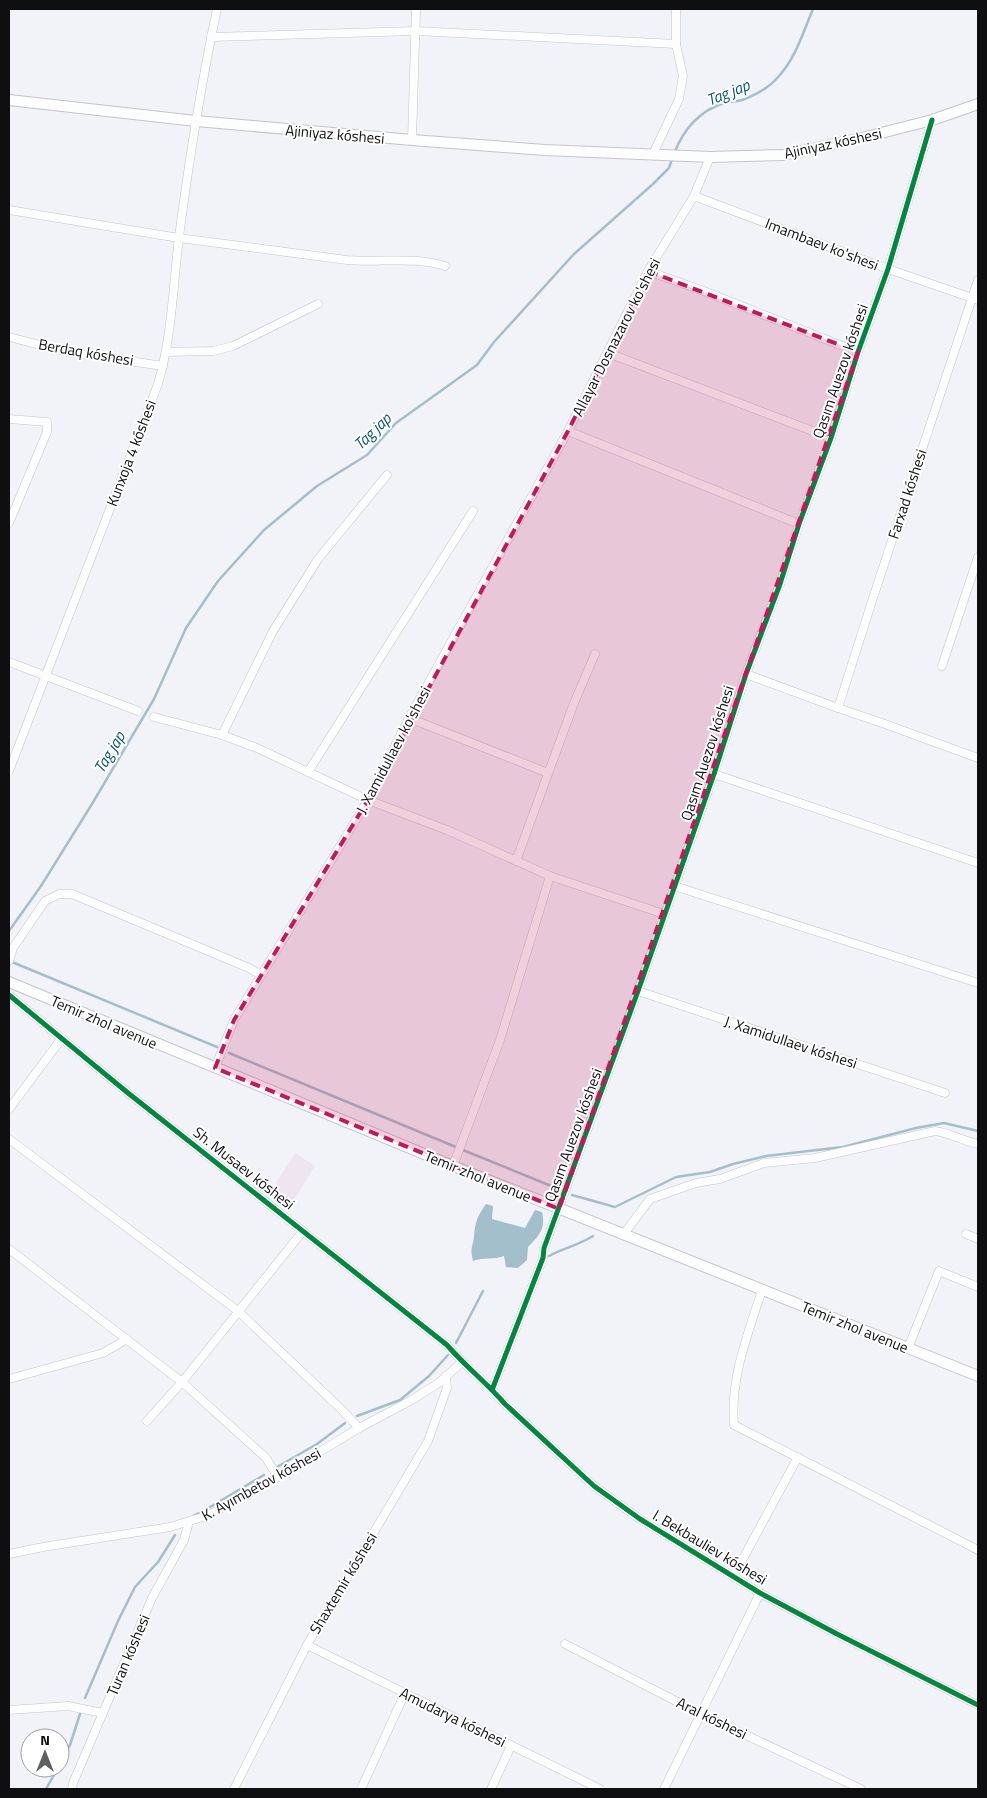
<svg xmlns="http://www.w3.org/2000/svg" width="987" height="1798" font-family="'Titillium Web',sans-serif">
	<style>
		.green { fill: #efe5f0 }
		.water { fill: #a4bfcc }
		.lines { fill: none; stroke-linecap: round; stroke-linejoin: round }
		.stream { stroke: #a4bfcc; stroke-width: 2.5 }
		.street-casing { stroke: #c4c5c9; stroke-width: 9 }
		.secondary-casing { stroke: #c4c5c9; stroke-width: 12 }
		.street { stroke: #fdfdfe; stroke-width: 8 }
		.secondary { stroke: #fdfdfe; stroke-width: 10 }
		.cycleway-casing { stroke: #fff; stroke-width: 8 }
		.cycleway { stroke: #00873e; stroke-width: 5 }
		.marked { fill: #c2185b; fill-opacity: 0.2; stroke: #c2185b; stroke-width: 4; stroke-dasharray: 10 6; stroke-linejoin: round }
		.labels { text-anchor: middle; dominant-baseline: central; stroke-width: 4; stroke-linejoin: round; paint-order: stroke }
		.street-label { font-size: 15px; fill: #0f0f12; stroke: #fff }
		.water-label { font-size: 16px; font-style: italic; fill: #05566d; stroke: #fff }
	</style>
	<rect width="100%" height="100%" fill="#f2f3f8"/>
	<path class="green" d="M 295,1153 L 315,1166 L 291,1204 L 271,1191 Z"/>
	<path class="water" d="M 486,1204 L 493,1206 L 492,1219 L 525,1228 L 535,1210 L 542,1212 C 546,1229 539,1236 528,1247 L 527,1260 L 518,1268 L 506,1267 L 504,1256 C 494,1260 484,1257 473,1261 C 470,1249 472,1249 474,1237 C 475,1222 477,1217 486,1204 Z"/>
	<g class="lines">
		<g class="stream">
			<path d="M 674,154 C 683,130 699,111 724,103 C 730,101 736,102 742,100 C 755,95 770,87 778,77 C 796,58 803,32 813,9"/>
			<path d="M 9,931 L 41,886 L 92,804 L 154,699 L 186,628 L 218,581 L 264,530 L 317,486 L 367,455 L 396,423 L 477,365 L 494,342 L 574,254 L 653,184 L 669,168 L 672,159"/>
			<path d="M 12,962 L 217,1047"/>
			<path d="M 229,1053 L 456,1147"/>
			<path d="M 463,1150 L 561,1190"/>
			<path d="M 572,1195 L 615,1207 L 676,1177 L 710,1172 L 733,1164 L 766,1156 L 843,1147 L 916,1128 L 944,1123 L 978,1131"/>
			<path d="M 549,1256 C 564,1248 579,1245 593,1236"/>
			<path d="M 456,1343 L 483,1291"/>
			<path d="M 357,1416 L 400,1400 L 429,1376 L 448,1355"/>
			<path d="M 277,1467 L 317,1444 L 345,1423"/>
			<path d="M 193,1516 L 205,1510 L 264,1475"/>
			<path d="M 85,1698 L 118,1621 L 135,1587 L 158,1562 L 175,1535"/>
			<path d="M 60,1765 L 70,1745 L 80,1714"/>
			<path d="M 46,1789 L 58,1768"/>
		</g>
		<defs>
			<g id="street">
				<path d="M 211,37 L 416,31 L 676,44"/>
				<path d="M 412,140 L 416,9"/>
				<path d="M 653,154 L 679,99 L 683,76 L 676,44 L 676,9"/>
				<path d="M 694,196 L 888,269 L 978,300"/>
				<path d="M 9,210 L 179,238 L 347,260 C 379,263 414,256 445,266"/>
				<path d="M 648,271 L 701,290 L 858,352"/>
				<path d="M 9,337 L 67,352 L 163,366"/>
				<path d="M 166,352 L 213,351 L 233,346 L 318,304"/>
				<path d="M 608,353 L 831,438"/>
				<path d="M 9,419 L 47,422 L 47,432 L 9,523"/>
				<path d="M 568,431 L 799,524"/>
				<path d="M 9,662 L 138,711"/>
				<path d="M 942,666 L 978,557"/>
				<path d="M 746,674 L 838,708 L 882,723 L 978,758"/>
				<path d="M 838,708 L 873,598 L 978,280"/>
				<path d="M 154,717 L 222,735 L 257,748 L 368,800 L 447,830 L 550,876 L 664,914"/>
				<path d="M 409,718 L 548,773"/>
				<path d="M 222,735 L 273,631 L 318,559 L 387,475"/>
				<path d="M 9,771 L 158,384 C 172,336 173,287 179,237 C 189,161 201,84 217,9"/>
				<path d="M 308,772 L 473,511"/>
				<path d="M 714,774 L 978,863"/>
				<path d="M 516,861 L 574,703 L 595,654"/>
				<path d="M 674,886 L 978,983"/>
				<path d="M 9,961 L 13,948 L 45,901 L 59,894 L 72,894 L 249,968 L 261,975"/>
				<path d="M 638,991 L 945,1093"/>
				<path d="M 9,995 L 128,1093 L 447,1345 C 465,1366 487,1383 505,1404 L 594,1486 L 640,1519 L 760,1593 L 837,1634 L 978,1705"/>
				<path d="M 215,1068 L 234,1020 L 368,800 L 409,718 L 568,431 L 648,271 L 694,196 L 710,157"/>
				<path d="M 9,1109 L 62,1038"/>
				<path d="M 9,1139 L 238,1311 L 340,1408 L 359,1428"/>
				<path d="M 453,1166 L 500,1040 L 550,876"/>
				<path d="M 966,1234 L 978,1239"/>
				<path d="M 623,1235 L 650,1199 L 696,1183 L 720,1179 L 764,1163 L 815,1158 L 935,1131 C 951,1133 963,1141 978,1144"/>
				<path d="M 9,1249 L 182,1382 L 266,1458 L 278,1477"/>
				<path d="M 762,1290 C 748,1334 730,1378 734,1425 L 978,1550"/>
				<path d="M 908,1348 L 939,1271 L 978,1287"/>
				<path d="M 9,1379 L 103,1353 L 127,1339"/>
				<path d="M 492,1390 L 543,1258 L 544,1248 L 638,991 L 714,774 L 746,674 L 780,584 L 799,524 L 831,438 L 858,352 L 888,269 L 932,120"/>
				<path d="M 147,1421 L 182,1382 L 303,1231"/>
				<path d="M 9,1554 L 43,1547 L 170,1527 L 209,1515 L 278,1477 L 359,1428 L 410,1401 L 440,1382 L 462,1362"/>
				<path d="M 733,1577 L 798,1457"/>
				<path d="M 565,1644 L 701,1714 L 861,1789"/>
				<path d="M 307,1645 L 600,1789"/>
				<path d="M 9,1710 L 68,1706 L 103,1713"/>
				<path d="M 72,1789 L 73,1783 L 152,1598 L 184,1540 L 189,1522"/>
				<path d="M 234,1789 L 307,1645 L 428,1441 L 447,1388 L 446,1376"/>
				<path d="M 361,1789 L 405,1693"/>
				<path d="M 491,1789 L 511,1746"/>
				<path d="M 664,1789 L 760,1593"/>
			</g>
			<g id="secondary">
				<path d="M 9,100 L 196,121 L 412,140 L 545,150 L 710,157 L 784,155 L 862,138 L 932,120 L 978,104"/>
				<path d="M 9,982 L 453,1166 L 978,1376"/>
			</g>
		</defs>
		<use href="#street" class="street-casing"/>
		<use href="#secondary" class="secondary-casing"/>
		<use href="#street" class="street"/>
		<use href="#secondary" class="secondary"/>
		<defs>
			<g id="cycleway">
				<path d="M 9,995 L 128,1093 L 447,1345 C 465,1366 487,1383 505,1404 L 594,1486 L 640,1519 L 760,1593 L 837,1634 L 978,1705"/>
				<path d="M 492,1390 L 543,1258 L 544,1248 L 638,991 L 714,774 L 746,674 L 780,584 L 799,524 L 831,438 L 858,352 L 888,269 L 932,120"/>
			</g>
		</defs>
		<use href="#cycleway" class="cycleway-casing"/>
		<use href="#cycleway" class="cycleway"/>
	</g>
	<path class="marked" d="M 648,271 L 858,352 L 559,1209 L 215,1068 L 234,1020 L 368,800 L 568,431 Z"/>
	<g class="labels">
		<g class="street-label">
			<text transform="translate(335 134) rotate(5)">Ajiniyaz kóshesi</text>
			<text transform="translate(833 143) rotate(-12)">Ajiniyaz kóshesi</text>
			<text transform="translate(822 244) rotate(21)">Imambaev ko'shesi</text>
			<text transform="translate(616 337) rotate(-63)">Allayar Dosnazarov ko'shesi</text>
			<text transform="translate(86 352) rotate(10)">Berdaq kóshesi</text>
			<text transform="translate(840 371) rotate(-71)">Qasım Auezov kóshesi</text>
			<text transform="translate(131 453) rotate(-69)">Kunxoja 4 kóshesi</text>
			<text transform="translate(907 494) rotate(-72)">Farxad kóshesi</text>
			<text transform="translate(393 750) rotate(-62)">J. Xamidullaev ko'shesi</text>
			<text transform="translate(707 753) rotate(-72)">Qasım Auezov kóshesi</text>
			<text transform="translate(104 1022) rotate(23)">Temir zhol avenue</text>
			<text transform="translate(791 1042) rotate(18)">J. Xamidullaev kóshesi</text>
			<text transform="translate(573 1135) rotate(-70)">Qasım Auezov kóshesi</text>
			<text transform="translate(244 1168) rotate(38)">Sh. Musaev kóshesi</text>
			<text transform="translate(478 1176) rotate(22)">Temir zhol avenue</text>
			<text transform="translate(855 1327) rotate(22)">Temir zhol avenue</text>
			<text transform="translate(261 1484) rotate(-29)">K. Ayımbetov kóshesi</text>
			<text transform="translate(710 1547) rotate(31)">I. Bekbauliev kóshesi</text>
			<text transform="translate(343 1583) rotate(-59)">Shaxtemir kóshesi</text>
			<text transform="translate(128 1655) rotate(-67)">Turan kóshesi</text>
			<text transform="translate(453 1717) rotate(26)">Amudarya kóshesi</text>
			<text transform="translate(712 1718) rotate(26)">Aral kóshesi</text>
		</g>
		<g class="water-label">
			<text transform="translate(728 92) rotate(-22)">Tag jap</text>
			<text transform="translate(372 431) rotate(-44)">Tag jap</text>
			<text transform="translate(109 752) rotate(-59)">Tag jap</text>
		</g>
	</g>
	<rect width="987" height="1798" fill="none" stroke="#0f0f12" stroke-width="20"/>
	<g transform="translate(45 1753)"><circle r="24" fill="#ffffff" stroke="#9f9fa0"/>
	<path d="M0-4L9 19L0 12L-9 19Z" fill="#5e5f62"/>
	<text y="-8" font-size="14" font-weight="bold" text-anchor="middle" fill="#0f0f12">N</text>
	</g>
</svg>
